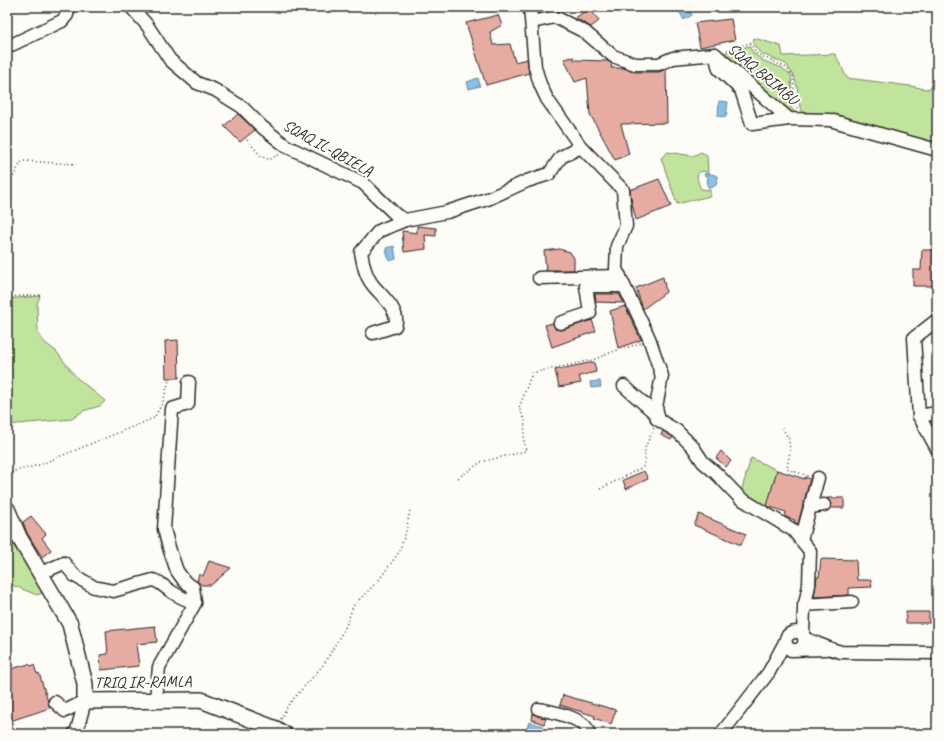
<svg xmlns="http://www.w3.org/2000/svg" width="944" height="741" font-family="Caveat,sans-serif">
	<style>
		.built { fill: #f6e4de }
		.green { fill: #c1e49d; stroke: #768864 }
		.water { fill: #8ac0e8; stroke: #64849c }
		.building { fill: #e6aca2; stroke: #2b2b2b }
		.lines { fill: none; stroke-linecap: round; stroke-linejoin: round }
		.minor-casing { stroke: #2b2b2b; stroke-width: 15 }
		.major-casing { stroke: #2b2b2b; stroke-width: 18 }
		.path { stroke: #2b2b2b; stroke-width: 1.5; stroke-dasharray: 1 3; stroke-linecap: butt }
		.minor { stroke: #fdfcf7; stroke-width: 12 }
		.major { stroke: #fdfcf7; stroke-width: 15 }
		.labels { text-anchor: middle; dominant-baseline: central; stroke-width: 4; stroke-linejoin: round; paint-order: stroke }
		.street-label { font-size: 16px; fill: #2b2b2b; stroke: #fdfcf7 }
	</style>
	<rect width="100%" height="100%" fill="#fdfcf7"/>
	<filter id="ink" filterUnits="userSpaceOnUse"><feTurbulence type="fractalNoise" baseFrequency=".025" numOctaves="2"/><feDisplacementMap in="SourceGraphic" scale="8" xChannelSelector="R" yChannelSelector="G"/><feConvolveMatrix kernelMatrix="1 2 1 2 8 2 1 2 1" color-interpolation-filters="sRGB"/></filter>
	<g filter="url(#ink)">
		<path class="built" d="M 937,408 L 937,437 L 929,420 Z"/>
		<g class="green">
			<path d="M 754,38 L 781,46 L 783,56 L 835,54 L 847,78 L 910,86 L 926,89 L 937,86 L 937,147 L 804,115 L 796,97 L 798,90 L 794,76 L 786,64 L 760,53 L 753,44 Z"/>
			<path d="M 749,46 L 754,54 L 764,61 L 782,68 L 791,75 L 792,92 L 782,96 L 797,115 L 795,116 L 720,54 Z"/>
			<path d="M 668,152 L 693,156 L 701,152 L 707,155 L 708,172 C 693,168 697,181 701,189 L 710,190 L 710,196 L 677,204 L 661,158 Z"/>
			<path d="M 40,296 L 37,304 L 38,333 L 45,343 L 56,351 L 76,377 L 105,401 L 100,406 L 83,411 L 72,419 L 7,425 L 7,299 Z"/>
			<path d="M 751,458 L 777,470 L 767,507 L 765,511 L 753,502 L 753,498 L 747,497 L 741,492 Z"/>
			<path d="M 7,536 L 45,592 L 37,595 L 7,583 Z"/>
		</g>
		<g class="water">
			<path d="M 688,7 L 692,15 L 684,20 L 679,11 Z"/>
			<path d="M 478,78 L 480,86 L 469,89 L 467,82 Z"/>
			<path d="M 719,101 L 728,102 L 726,117 L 718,116 Z"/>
			<path d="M 705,173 L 715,175 L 718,177 L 716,185 L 713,187 L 709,188 L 707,185 L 708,177 L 704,175 Z"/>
			<path d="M 394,246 L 396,259 L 389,261 L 386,248 Z"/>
			<path d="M 600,381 L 601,387 L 591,388 L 590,382 Z"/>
			<path d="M 529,722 L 543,726 L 541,734 L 525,734 Z"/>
		</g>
		<g class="building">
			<path d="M 538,7 L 557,7 L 557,10 L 538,13 Z"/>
			<path d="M 590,8 L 599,21 L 591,27 L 575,18 Z"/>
			<path d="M 498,15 L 502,25 L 490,32 L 493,45 L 510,44 L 515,62 L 527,59 L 529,73 L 486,85 L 466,23 Z"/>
			<path d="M 731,19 L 735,40 L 700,47 L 695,23 Z"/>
			<path d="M 574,57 L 574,60 L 608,61 L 612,64 L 611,68 L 623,68 L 635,72 L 659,72 L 666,69 L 667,123 L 621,124 L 629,154 L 615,160 L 590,114 L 587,78 L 575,82 L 564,59 Z"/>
			<path d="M 238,114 L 255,130 L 240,142 L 224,126 Z"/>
			<path d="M 659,179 L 671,206 L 636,220 L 632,204 L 630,190 Z"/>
			<path d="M 417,226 L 436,228 L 436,236 L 425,235 L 426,249 L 404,252 L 402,231 L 417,233 Z"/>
			<path d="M 559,249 L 570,252 L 574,258 L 574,270 L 546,270 L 544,251 Z"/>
			<path d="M 922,250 L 937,250 L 937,286 L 913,286 L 913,270 L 921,270 Z"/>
			<path d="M 663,277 L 666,292 L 643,309 L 636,288 Z"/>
			<path d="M 595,294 L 619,294 L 624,303 L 596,302 Z"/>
			<path d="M 625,306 L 641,340 L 618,348 L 610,311 Z"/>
			<path d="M 592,320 L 596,331 L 552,347 L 545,325 L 553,323 L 555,329 L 562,330 Z"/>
			<path d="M 178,340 L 179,378 L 166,378 L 165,341 Z"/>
			<path d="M 594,362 L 596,372 L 579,376 L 581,383 L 559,387 L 555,370 Z"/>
			<path d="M 663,431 L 673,437 L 671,440 L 661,435 Z"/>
			<path d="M 721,451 L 731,461 L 726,467 L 716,458 Z"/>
			<path d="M 777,470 L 805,479 L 805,477 L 810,479 L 798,524 L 794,522 L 795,520 L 785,517 L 786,512 L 767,506 Z"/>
			<path d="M 644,471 L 648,479 L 626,489 L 623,480 Z"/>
			<path d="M 827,498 L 844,498 L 844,508 L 831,508 L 831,504 Z"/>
			<path d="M 699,514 L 746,534 L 741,545 L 694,525 Z"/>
			<path d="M 31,516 L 46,534 L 42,538 L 51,550 L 42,557 L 27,533 L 23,522 Z"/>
			<path d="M 821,559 L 856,560 L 857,580 L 871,580 L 872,587 L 849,588 L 849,595 L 814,597 L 817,577 L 819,577 Z"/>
			<path d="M 209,561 L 231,568 L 211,585 L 202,585 L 197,581 L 199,574 L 203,576 Z"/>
			<rect x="906" y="612" width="23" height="11"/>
			<path d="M 155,626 L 157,642 L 136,644 L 139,666 L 101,670 L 100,655 L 108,654 L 106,631 Z"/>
			<path d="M 29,664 L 31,666 L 34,665 L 37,674 L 39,673 L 50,708 L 7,722 L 7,670 Z"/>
			<path d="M 563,695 L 616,710 L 611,724 L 594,718 L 595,716 L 560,705 Z"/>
			<path d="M 533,713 L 537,716 L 546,718 L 544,724 L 532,720 Z"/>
		</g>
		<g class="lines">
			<defs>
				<g id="minor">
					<path d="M 131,7 L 147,25 L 170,60 L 197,83 L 215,90 L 242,107 L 262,127 L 286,146 L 363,183 L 396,215 L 405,220"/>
					<path d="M 530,7 L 535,67 L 540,84 L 547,99 L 581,147 L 623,190 L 626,226 L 617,246 L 616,269 L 649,338 L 662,376 L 656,407 L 658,416 L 657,419 L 677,431 L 693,447 L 703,462 L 717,474 L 740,498 L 793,530 L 810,551 L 809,585 L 804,609 L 803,635"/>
					<path d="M 532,22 L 555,17 L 585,32 L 613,56 L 635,64 L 659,64 L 673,58 L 715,54 L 789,119 L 830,120 L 937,150"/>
					<path d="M 7,47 L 62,21 L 67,15 L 69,7"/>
					<path d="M 715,54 L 719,69 L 741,90 L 752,124 L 789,119"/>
					<path d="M 539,278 L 620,276"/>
					<path d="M 937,320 L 914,338 L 919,416 L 937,449"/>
					<path d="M 560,323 L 590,313 L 586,286 L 624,286"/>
					<path d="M 373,333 L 395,326 C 401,310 380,295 372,284 C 365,275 363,263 361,252 L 379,231 L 405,220 L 447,212 L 490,198 L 527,181 L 549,174 L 561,157 L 581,147"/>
					<path d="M 624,386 L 658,416"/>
					<path d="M 919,416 L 937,413"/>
					<path d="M 810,507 L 824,505"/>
					<path d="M 801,540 L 818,478"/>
					<path d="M 41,573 L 64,563 L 75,576 L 94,587 L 113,591 L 153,580 C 161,582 165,588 172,592 C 179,597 187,600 195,603"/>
					<path d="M 804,605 L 852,602"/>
					<path d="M 804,638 L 831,649 L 841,652 L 937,653"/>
					<path d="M 800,649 C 807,643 806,635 798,632 C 786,631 781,643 791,650 L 826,649"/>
					<path d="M 156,699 L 159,667 L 195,603 L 193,587 L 185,582 L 177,571 L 170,551 L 164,529 L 172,409 L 188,404 L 189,382"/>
					<path d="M 55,702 L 65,711 L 85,701"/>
					<path d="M 539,709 C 553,712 587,718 589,734"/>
					<path d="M 74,734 L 77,730 L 85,701"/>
					<path d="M 721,734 L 769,672 L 785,642"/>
				</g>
				<path id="major" d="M 7,509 L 19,537 L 70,624 L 85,684 L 85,701 L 201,700 L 276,729 L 284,734"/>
			</defs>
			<use href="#minor" class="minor-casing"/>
			<use href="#major" class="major-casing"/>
			<g class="path">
				<path d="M 727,50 L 750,43 L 757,54 L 785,67 L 793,75 L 795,104 L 797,109"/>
				<path d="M 247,140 L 260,155 L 269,160 L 280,154"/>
				<path d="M 7,187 L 22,161 L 76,164"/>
				<path d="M 7,297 L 40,295"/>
				<path d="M 782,428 L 789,439 L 790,451 L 787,469 L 808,476"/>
				<path d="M 7,473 L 39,465 L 154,418 L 163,402 L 169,380"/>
				<path d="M 458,478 L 481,462 L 526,451 L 524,441 L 525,421 L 519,408 L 532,373 L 593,360 L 612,352 L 641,343"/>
				<path d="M 600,489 L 643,467 L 645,460 L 645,448 L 654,428"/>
				<path d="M 281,719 L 288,705 L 324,664 L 346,626 L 353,606 L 379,580 L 399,552 L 406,532 L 410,509"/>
			</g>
			<use href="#minor" class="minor"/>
			<use href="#major" class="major"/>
		</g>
	</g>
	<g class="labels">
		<g class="street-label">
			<text transform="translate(763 74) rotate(40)">SQAQ BRIMBU</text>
			<text transform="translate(328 148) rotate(29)">SQAQ IL-QBIELA</text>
			<text transform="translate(143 682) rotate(-1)">TRIQ IR-RAMLA</text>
		</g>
	</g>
	<rect width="944" height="741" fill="none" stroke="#fdfcf7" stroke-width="24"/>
	<rect x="12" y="12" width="920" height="717" fill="none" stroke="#2b2b2b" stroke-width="1.5" filter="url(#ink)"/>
</svg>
